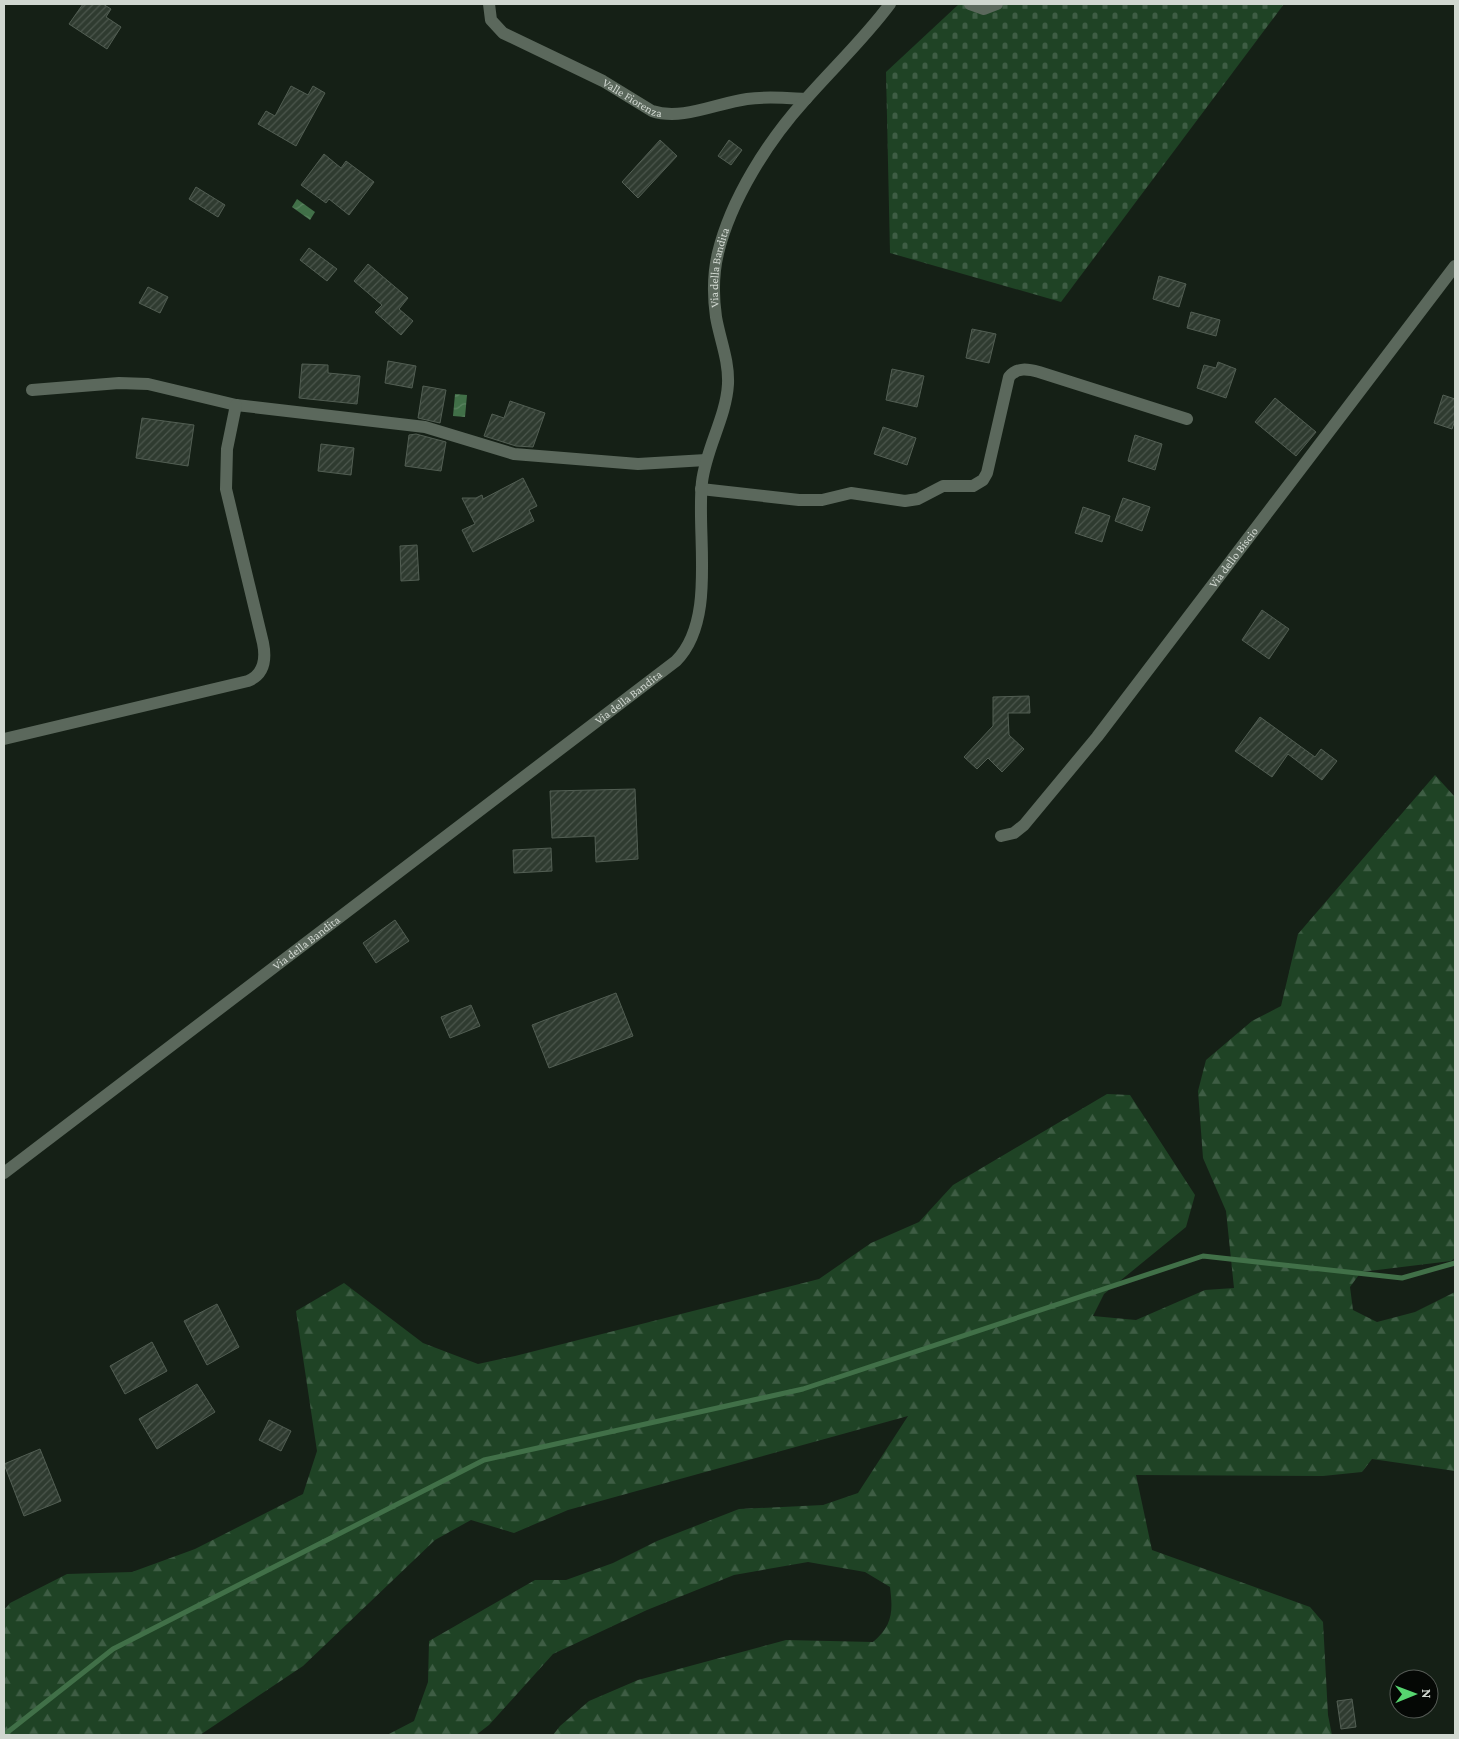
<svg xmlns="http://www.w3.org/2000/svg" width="1459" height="1739" font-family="'Crimson Pro',serif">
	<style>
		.forest { fill: url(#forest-firs) }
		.cemetery { fill: url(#cemetery-stones) }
		.water { fill: url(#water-waves) }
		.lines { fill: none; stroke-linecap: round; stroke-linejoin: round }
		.stream { stroke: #417048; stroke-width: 5 }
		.building { fill: url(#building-hatch); stroke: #525e53 }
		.street { stroke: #5b685c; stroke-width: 12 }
		.labels { text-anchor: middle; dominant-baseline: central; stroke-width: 4; stroke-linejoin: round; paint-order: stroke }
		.street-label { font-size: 12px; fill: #d0d7d0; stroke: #050805 }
	</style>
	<defs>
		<pattern id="forest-firs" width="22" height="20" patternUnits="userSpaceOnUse" patternTransform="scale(1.25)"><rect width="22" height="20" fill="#1f4325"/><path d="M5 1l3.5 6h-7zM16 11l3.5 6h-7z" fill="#3e5d44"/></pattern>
		<pattern id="cemetery-stones" width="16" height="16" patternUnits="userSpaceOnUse" patternTransform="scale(1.25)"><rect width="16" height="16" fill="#1f4325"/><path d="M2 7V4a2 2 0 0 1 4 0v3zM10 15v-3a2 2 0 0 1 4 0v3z" fill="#3e5d44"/></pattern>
		<pattern id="water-waves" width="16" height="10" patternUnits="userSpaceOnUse" patternTransform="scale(1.25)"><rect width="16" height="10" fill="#417048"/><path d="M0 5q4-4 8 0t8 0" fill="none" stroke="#5b8461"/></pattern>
		<pattern id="building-hatch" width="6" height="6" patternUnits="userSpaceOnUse" patternTransform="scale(1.25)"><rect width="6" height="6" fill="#2f3b30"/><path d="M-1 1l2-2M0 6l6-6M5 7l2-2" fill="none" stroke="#4c574d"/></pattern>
	</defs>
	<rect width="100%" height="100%" fill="#152016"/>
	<path class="forest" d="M 1435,775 L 1455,797 L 1455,1258 L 1451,1261 L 1361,1272 L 1350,1287 L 1353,1310 L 1377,1322 L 1415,1312 L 1455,1292 L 1455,1471 L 1372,1459 L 1362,1472 L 1323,1476 L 1136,1475 L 1152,1550 L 1310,1607 L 1323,1622 L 1328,1715 L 1332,1735 L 553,1735 L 560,1726 L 589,1701 L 638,1680 L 786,1640 L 873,1642 C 893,1625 893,1611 890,1587 L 865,1572 L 808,1562 L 734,1575 L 647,1610 L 553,1654 L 489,1725 L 476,1735 L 387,1735 L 414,1721 L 428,1682 L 429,1641 L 535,1580 L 566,1580 L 613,1563 L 657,1541 L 739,1509 L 823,1505 L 858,1493 L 908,1416 L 568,1510 L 514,1533 L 471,1520 L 435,1540 L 303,1666 L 200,1735 L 4,1735 L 4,1610 L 10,1603 L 67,1574 L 132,1572 L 195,1549 L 303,1494 L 317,1451 L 296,1311 L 344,1283 L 423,1343 L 478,1364 L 515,1356 L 819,1279 L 871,1243 L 919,1222 L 953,1185 L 1107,1094 L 1130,1095 L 1195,1195 L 1186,1227 L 1104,1294 L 1093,1316 L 1136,1320 L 1205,1290 L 1234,1288 L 1226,1211 L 1203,1158 L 1198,1091 L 1206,1060 L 1252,1021 L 1281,1006 L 1298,934 Z"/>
	<path class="cemetery" d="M 959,4 L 1284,4 L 1061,302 L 890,253 L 886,72 Z"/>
	<g class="water">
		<path d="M 297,199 L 315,212 L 310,220 L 292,207 Z"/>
		<path d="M 455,394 L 467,395 L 465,417 L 453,416 Z"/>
	</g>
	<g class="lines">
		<path class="stream" d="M 4,1735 L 113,1649 L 484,1460 L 803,1389 L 1203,1256 L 1402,1278 L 1455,1263"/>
	</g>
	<g class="building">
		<path d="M 83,4 L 103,4 L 111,9 L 106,17 L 121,27 L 107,49 L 69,24 Z"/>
		<path d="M 291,86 L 308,95 L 313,86 L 325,93 L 296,146 L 258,124 L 266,111 L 275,116 Z"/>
		<path d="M 660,140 L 677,156 L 638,198 L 622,182 Z"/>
		<path d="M 729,140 L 742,150 L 731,165 L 718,156 Z"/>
		<path d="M 324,154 L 341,168 L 346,161 L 374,182 L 349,215 L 329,199 L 326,203 L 301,185 Z"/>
		<path d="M 196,187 L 225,205 L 218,217 L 189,199 Z"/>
		<path d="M 309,248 L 337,269 L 327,281 L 300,260 Z"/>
		<path d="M 368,264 L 408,298 L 399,309 L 413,321 L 401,335 L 375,312 L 382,305 L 354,281 Z"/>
		<path d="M 1159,276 L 1186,284 L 1179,307 L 1153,299 Z"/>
		<path d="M 148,287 L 168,297 L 160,313 L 139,303 Z"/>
		<path d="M 1191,312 L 1220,320 L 1216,336 L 1187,328 Z"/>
		<path d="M 972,329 L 996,334 L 989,363 L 966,358 Z"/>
		<path d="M 388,361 L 416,366 L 412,388 L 385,383 Z"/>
		<path d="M 1218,362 L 1236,369 L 1226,398 L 1197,388 L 1204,365 L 1216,368 Z"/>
		<path d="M 302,364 L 328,365 L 328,373 L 360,376 L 357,404 L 299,398 Z"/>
		<path d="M 892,369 L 924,376 L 917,407 L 886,400 Z"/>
		<path d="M 423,386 L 446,390 L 440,423 L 418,418 Z"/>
		<path d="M 1443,395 L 1455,399 L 1455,420 L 1452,429 L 1434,423 Z"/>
		<path d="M 1275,398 L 1316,432 L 1296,456 L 1255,422 Z"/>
		<path d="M 510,401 L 545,413 L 533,447 L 516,446 L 484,436 L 492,414 L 504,418 Z"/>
		<path d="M 142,418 L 194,425 L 188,466 L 136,458 Z"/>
		<path d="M 883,427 L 916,438 L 907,465 L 874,454 Z"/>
		<path d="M 416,434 L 446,442 L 441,471 L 405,466 L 409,435 Z"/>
		<path d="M 1135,435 L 1162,444 L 1155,470 L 1128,461 Z"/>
		<path d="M 321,444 L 354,448 L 351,475 L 318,471 Z"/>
		<path d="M 523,478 L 537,506 L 529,510 L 534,521 L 473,552 L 462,530 L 475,524 L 462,498 L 476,498 L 482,495 L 483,499 Z"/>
		<path d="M 1123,498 L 1150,507 L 1142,531 L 1115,521 Z"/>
		<path d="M 1083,507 L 1110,516 L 1102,542 L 1075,533 Z"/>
		<path d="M 417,545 L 419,580 L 401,581 L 400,546 Z"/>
		<path d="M 1262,610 L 1289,629 L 1269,659 L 1242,640 Z"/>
		<path d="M 1029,696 L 1030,713 L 1008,713 L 1009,735 L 1024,749 L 1002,772 L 988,758 L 977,769 L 964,757 L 993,726 L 993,697 Z"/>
		<path d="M 1260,717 L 1315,757 L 1321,749 L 1337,761 L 1322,780 L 1288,754 L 1272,777 L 1235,751 Z"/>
		<path d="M 635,789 L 638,859 L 596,862 L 595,836 L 552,838 L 550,791 Z"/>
		<path d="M 551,848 L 552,871 L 514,873 L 513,850 Z"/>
		<path d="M 395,920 L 409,941 L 376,963 L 363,943 Z"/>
		<path d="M 616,993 L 633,1036 L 549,1068 L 532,1025 Z"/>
		<path d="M 471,1005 L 480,1026 L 450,1038 L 441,1017 Z"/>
		<path d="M 217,1304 L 239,1347 L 207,1365 L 184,1321 Z"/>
		<path d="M 152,1342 L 167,1371 L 125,1394 L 110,1366 Z"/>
		<path d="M 197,1384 L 215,1412 L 157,1449 L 139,1419 Z"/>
		<path d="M 269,1420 L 291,1431 L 281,1451 L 259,1440 Z"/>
		<path d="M 40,1449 L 61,1501 L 24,1516 L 4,1464 Z"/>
		<path d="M 1352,1699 L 1356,1727 L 1341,1729 L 1337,1701 Z"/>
	</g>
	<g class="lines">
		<g class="street">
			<path id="s1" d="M 489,4 L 491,20 L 503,33 L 603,81 L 652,111 C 682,121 717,103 747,99 C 767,96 786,98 806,99"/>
			<path d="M 970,4 L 984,9 L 997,4"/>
			<path d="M 32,390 L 119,383 L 148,384 L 236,405 L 425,427 L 514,454 L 638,464 L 706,460"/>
			<path d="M 701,489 L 799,500 L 822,500 L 851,493 L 905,501 L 918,499 L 943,486 L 973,486 L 983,480 L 987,473 L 1009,377 C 1017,367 1028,369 1039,372 L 1187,419"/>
			<path d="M 4,739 L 248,681 C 265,674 266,658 263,643 L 226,489 L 227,449 L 236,405"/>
			<path id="s2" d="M 1001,836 L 1014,833 L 1024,825 L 1097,737 L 1455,266"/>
			<path id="s3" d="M 4,1173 L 676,661 C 717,620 696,535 702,482 C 706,448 726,418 728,384 C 729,360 720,340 716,317 C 713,296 713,274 718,253 C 731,199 768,141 805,100 C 833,68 864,39 890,4"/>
		</g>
	</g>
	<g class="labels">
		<g class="street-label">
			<text stroke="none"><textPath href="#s1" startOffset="179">Valle Fiorenza</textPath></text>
			<text stroke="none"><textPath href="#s3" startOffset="1250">Via della Bandita</textPath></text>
			<text stroke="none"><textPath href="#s2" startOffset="366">Via dello Biscio</textPath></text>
			<text stroke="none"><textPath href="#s3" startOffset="785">Via della Bandita</textPath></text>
			<text stroke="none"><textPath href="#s3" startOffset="380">Via della Bandita</textPath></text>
		</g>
	</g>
	<rect width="1459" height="1739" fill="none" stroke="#d0d7d0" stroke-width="10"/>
	<g transform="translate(1414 1694) rotate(89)"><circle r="24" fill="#050805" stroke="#565b56"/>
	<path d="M0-4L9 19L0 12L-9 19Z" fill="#57d570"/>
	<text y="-8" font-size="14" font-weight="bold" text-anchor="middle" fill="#d0d7d0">N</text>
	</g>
</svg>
